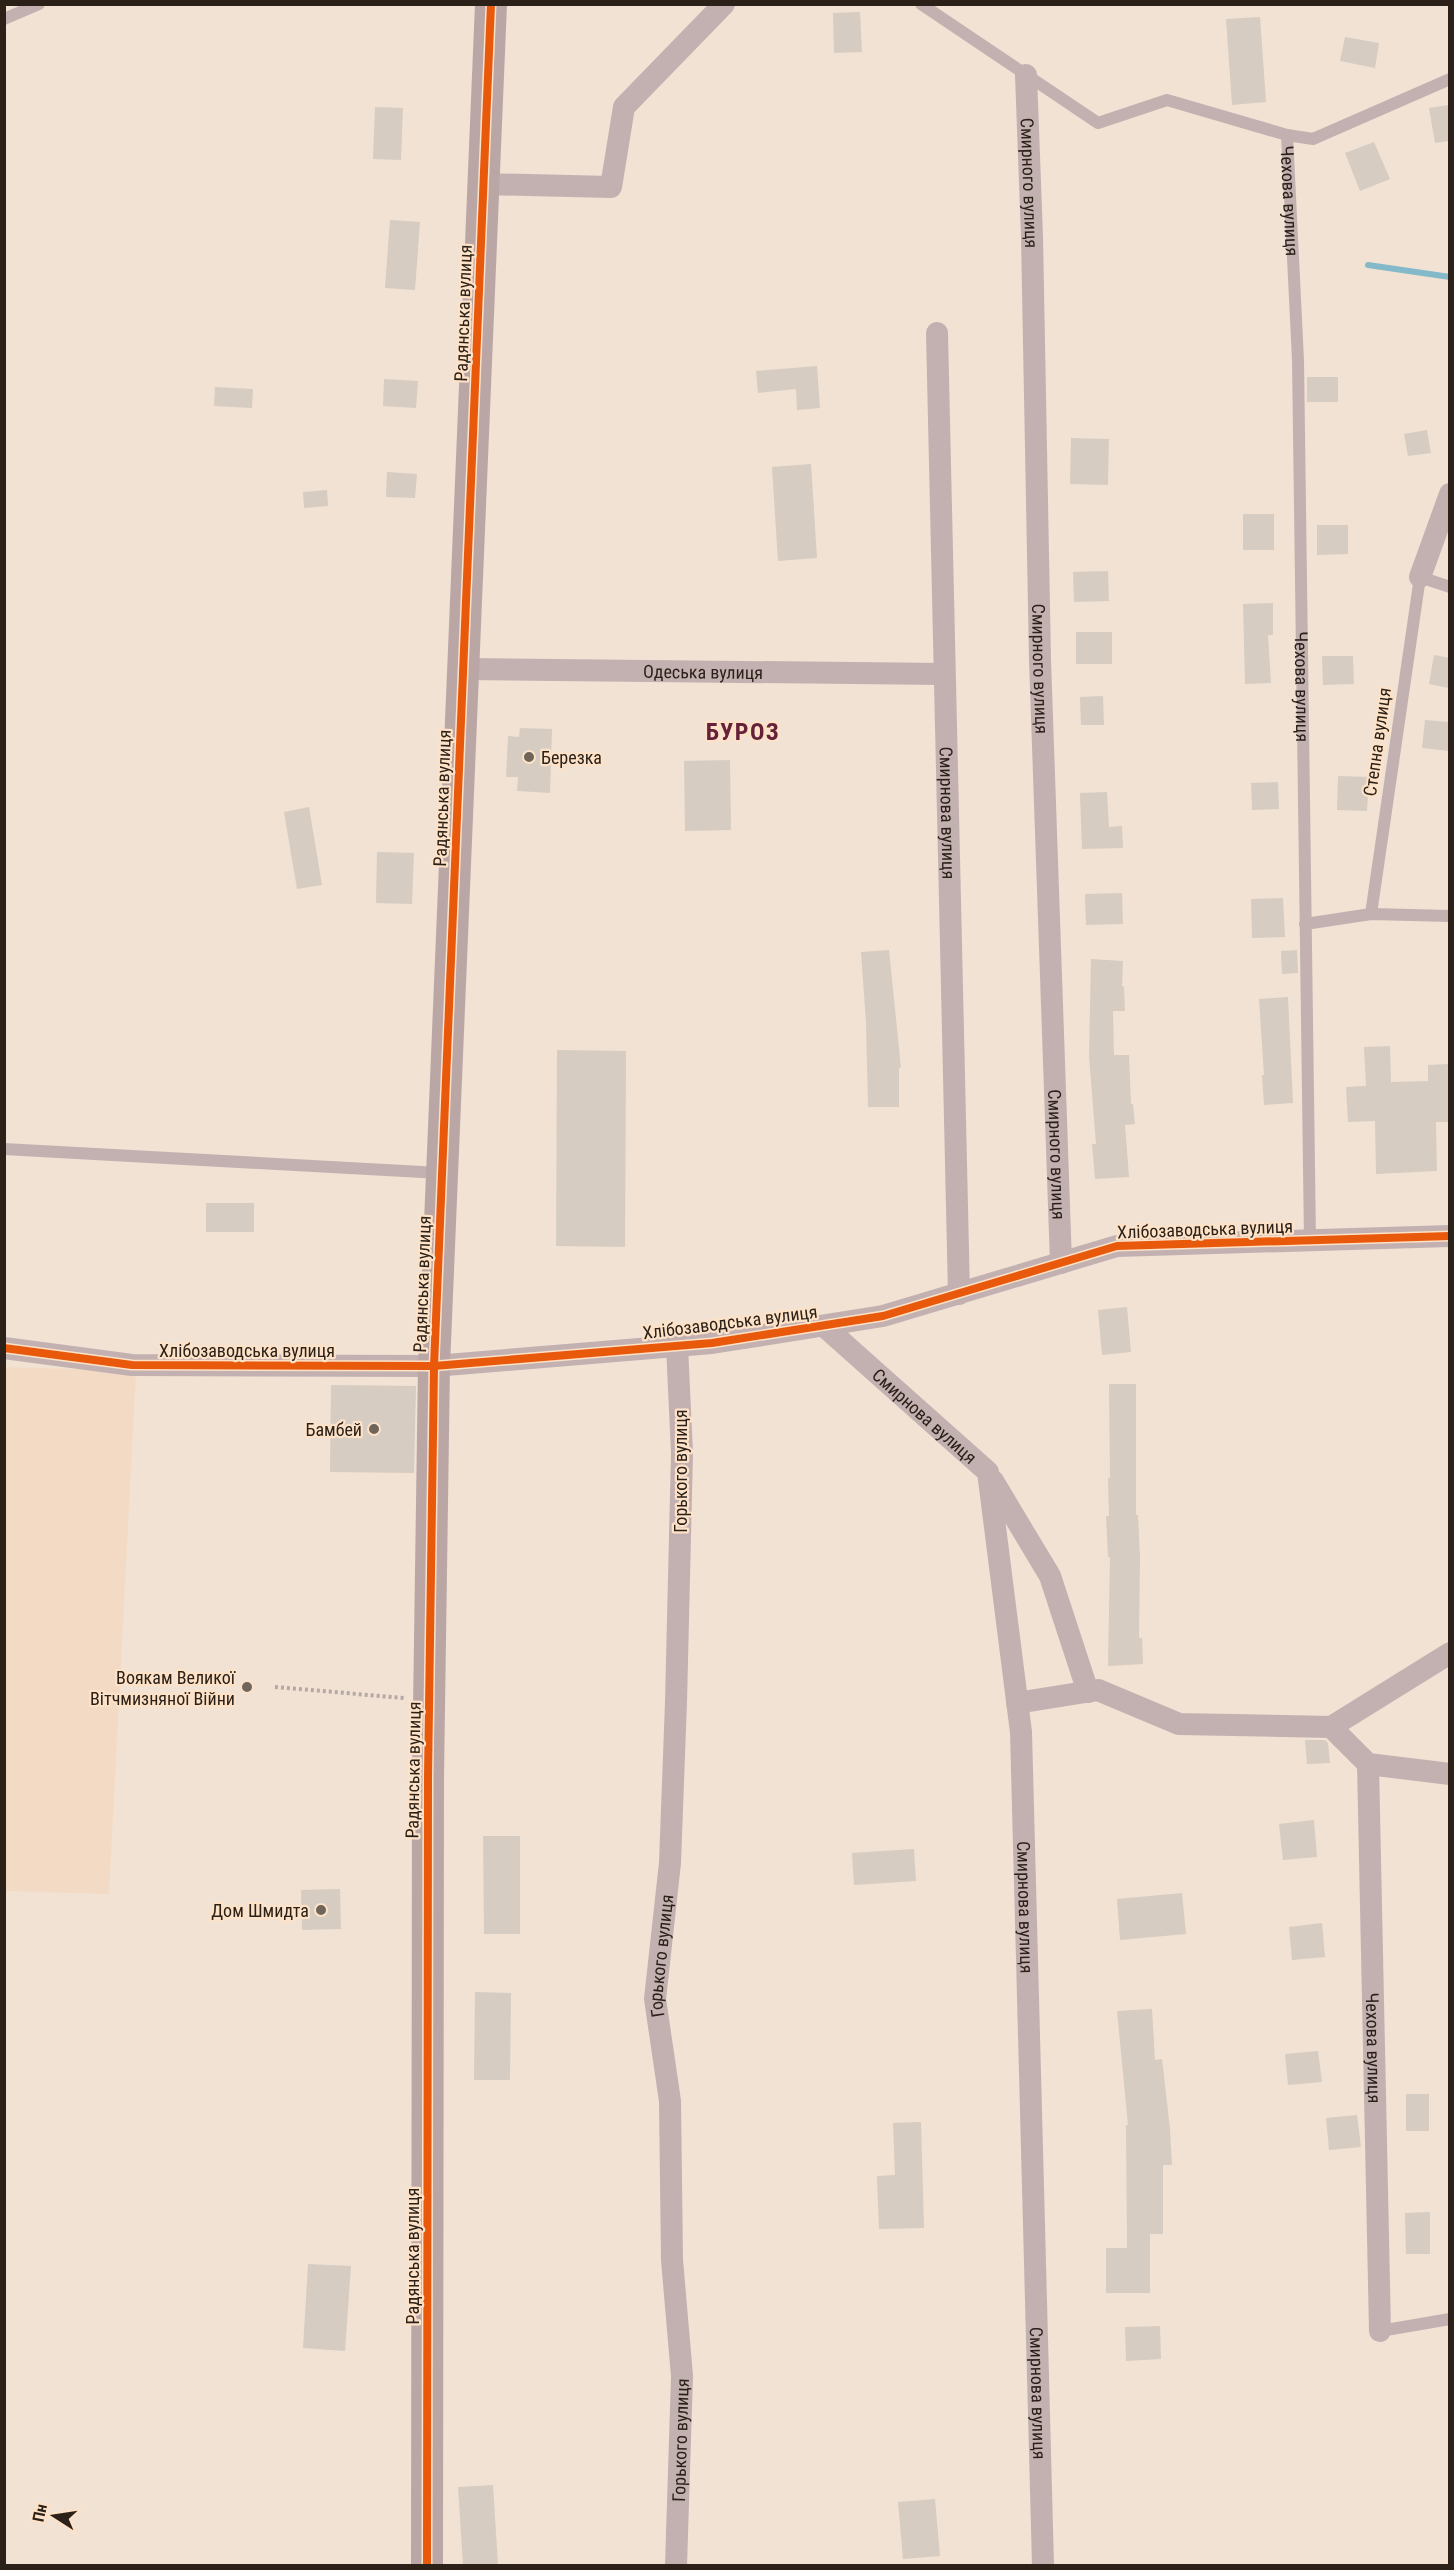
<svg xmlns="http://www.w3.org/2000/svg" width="1454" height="2570" font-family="'Roboto Condensed',sans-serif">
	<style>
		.built { fill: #f3dac4 }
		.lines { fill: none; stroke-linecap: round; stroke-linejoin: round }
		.stream { stroke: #84b9ca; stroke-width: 6 }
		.building { fill: #d6ccc1 }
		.path { stroke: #b6a8a5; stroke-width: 4; stroke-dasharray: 3 3; stroke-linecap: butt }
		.lane { stroke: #c3b1b1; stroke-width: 12 }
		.street { stroke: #c3b1b1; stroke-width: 22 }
		.secondary { stroke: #bba6a6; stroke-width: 32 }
		.cycleway-casing { stroke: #fde2c8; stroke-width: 11 }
		.cycleway { stroke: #e8590c; stroke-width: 8 }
		.poi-dot { fill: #70655a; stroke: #fde2c8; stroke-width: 2 }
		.labels { text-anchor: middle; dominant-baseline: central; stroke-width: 4.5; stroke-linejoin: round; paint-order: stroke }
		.street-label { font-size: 18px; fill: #2b2118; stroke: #fde2c8 }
		.poi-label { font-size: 18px; fill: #2b2118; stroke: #fde2c8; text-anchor: end }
		.district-label { font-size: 24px; font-weight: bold; letter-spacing: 1.5px; fill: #642139; stroke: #fde2c8 }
	</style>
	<rect width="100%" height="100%" fill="#f1e2d4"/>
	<path class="built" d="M 5,1367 L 136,1371 L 109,1894 L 5,1891 Z"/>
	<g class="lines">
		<path class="stream" d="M 1368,265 L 1450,277"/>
	</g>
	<g class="building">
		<path d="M 860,12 L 862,52 L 834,53 L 833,13 Z"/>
		<path d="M 1260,17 L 1266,102 L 1232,105 L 1226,19 Z"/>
		<path d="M 1345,37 L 1379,43 L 1375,68 L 1340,61 Z"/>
		<path d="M 1449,105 L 1449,141 L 1435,143 L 1429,108 Z"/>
		<path d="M 375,107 L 403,108 L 401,160 L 373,159 Z"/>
		<path d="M 1374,142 L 1390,179 L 1360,191 L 1345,153 Z"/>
		<path d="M 390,220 L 420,222 L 415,290 L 385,288 Z"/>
		<path d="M 817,366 L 820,408 L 797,410 L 796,389 L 758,393 L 756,371 Z"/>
		<rect x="1307" y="377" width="31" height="25"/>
		<path d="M 384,379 L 418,381 L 416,408 L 383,406 Z"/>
		<path d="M 215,387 L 253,389 L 252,408 L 214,406 Z"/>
		<path d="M 1427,430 L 1431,453 L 1408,456 L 1404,434 Z"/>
		<path d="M 1071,438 L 1109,439 L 1108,485 L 1070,484 Z"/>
		<path d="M 811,464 L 817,558 L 778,561 L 772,467 Z"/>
		<path d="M 387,472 L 417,474 L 415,498 L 386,497 Z"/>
		<path d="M 327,490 L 328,506 L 304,508 L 303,492 Z"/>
		<rect x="1243" y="514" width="31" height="36"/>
		<path d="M 1317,525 L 1348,525 L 1348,554 L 1317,555 Z"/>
		<path d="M 1108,571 L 1109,601 L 1074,602 L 1073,572 Z"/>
		<path d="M 1273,603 L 1273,635 L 1268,635 L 1271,683 L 1245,684 L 1243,604 Z"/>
		<rect x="1076" y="632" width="36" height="32"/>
		<path d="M 1434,655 L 1449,658 L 1449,688 L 1429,684 Z"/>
		<path d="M 1322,656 L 1353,656 L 1354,684 L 1323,685 Z"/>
		<path d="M 1103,696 L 1104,725 L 1081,725 L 1080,697 Z"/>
		<path d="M 1425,720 L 1449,722 L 1449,751 L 1422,748 Z"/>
		<path d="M 520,728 L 552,729 L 550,793 L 517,791 L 518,777 L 506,777 L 508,736 L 519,737 Z"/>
		<path d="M 730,760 L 731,830 L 685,831 L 684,761 Z"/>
		<path d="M 1338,776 L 1369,777 L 1367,811 L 1337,810 Z"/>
		<path d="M 1278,782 L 1279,809 L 1252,810 L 1251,783 Z"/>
		<path d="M 1107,792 L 1109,827 L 1122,826 L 1123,848 L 1082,849 L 1080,793 Z"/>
		<path d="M 309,807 L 322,885 L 297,889 L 284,812 Z"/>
		<path d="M 377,852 L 414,853 L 412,904 L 376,903 Z"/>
		<path d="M 1122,893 L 1123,924 L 1086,925 L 1085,894 Z"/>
		<path d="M 1283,898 L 1285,937 L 1252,938 L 1251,899 Z"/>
		<path d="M 889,950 L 901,1068 L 899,1068 L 899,1107 L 868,1107 L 866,1022 L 861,952 Z"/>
		<path d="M 1297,950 L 1298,973 L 1282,974 L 1281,951 Z"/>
		<path d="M 1091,959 L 1123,961 L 1122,986 L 1124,986 L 1125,1011 L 1113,1011 L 1114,1055 L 1129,1055 L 1131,1104 L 1133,1104 L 1135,1124 L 1125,1125 L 1129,1177 L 1095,1179 L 1092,1144 L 1096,1144 L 1089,1056 Z"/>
		<path d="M 1288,997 L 1293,1103 L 1264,1105 L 1262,1075 L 1264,1075 L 1259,999 Z"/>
		<path d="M 1390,1046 L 1391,1082 L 1428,1081 L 1428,1065 L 1449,1064 L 1449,1122 L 1436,1122 L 1437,1171 L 1376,1174 L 1375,1121 L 1348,1122 L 1346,1087 L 1366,1086 L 1364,1047 Z"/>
		<path d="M 557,1050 L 626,1051 L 625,1247 L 556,1246 Z"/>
		<rect x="206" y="1203" width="48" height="29"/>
		<path d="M 1127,1307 L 1131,1352 L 1102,1355 L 1098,1310 Z"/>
		<path d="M 1109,1384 L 1136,1384 L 1136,1515 L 1138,1515 L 1140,1557 L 1139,1638 L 1142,1638 L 1143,1664 L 1108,1666 L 1110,1557 L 1108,1557 L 1106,1516 L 1109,1516 L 1108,1478 L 1110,1478 Z"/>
		<path d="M 331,1385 L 416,1386 L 414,1473 L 330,1472 Z"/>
		<path d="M 1305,1740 L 1325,1740 L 1328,1743 L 1330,1763 L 1307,1764 Z"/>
		<path d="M 1314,1820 L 1317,1857 L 1283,1860 L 1279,1824 Z"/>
		<path d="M 483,1836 L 520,1836 L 520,1934 L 484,1934 Z"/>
		<path d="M 914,1849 L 916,1881 L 854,1885 L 852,1853 Z"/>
		<path d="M 340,1889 L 341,1929 L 302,1930 L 301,1890 Z"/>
		<path d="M 1182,1893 L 1186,1934 L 1120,1940 L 1117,1899 Z"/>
		<path d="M 1322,1923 L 1325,1957 L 1292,1960 L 1289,1927 Z"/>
		<path d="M 475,1992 L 511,1993 L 510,2080 L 474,2080 Z"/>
		<path d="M 1152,2009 L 1155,2060 L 1162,2059 L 1170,2129 L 1172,2165 L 1163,2165 L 1163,2234 L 1150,2234 L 1150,2293 L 1106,2293 L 1106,2248 L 1127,2248 L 1126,2125 L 1128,2125 L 1117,2011 Z"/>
		<path d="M 1318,2051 L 1322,2082 L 1288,2085 L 1285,2054 Z"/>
		<rect x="1406" y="2094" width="23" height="37"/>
		<path d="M 1357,2115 L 1361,2147 L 1329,2150 L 1326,2118 Z"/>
		<path d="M 921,2122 L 924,2228 L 879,2229 L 877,2176 L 895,2175 L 893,2123 Z"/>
		<path d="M 1430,2212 L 1430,2254 L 1406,2254 L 1405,2213 Z"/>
		<path d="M 308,2264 L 351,2266 L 345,2351 L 303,2348 Z"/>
		<path d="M 1160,2326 L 1161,2359 L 1126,2361 L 1125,2327 Z"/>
		<path d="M 493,2485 L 498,2565 L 463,2565 L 458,2487 Z"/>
		<path d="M 935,2499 L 940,2556 L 903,2559 L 898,2502 Z"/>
	</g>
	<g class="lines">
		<path class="path" d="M 275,1687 L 404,1698"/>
		<g class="lane">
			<path d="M 921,4 L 1098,123 L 1167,100 L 1287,135 L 1313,139 L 1450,79"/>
			<path d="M 4,19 L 39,4"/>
			<path id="s1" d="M 1287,135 L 1298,360 L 1310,1240"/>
			<path d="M 1371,914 L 1420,577 L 1450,587"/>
			<path d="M 1305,924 L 1371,914 L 1450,916"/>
			<path d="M 4,1149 L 440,1173"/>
			<path d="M 1380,2331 L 1450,2319"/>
		</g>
		<g class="street">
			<path id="s2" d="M 1026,75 L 1032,237 L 1040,660 L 1061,1263"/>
			<path d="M 483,184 L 611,187 L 624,107 L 724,4"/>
			<path id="s3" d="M 937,333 L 959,1294"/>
			<path d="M 1420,577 L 1450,494"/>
			<path id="s4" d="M 463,669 L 944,674"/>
			<path id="s5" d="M 824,1326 L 988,1472 L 1021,1732 L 1043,2566"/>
			<path d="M 4,1348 L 132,1365 L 434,1366 L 712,1343 L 883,1316 L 1117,1246 L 1450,1236"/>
			<path d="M 993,1481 L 1050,1576 L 1088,1692"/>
			<path d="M 1017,1703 L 1098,1690 L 1179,1724 L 1331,1727 L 1368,1764 L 1450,1774"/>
			<path d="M 1331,1727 L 1450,1653"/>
			<path id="s6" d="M 1368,1764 L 1380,2331"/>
			<path id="s7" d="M 676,2566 L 682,2376 L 672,2260 L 670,2101 L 655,1999 L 670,1863 L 676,1702 L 682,1453 L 677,1346"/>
		</g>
		<path class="secondary" d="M 427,2566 L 428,1777 L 434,1366 L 491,4"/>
		<defs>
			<g id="cycleway">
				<path d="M 4,1348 L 132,1365 L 434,1366 L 712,1343 L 883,1316 L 1117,1246 L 1450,1236"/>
				<path d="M 427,2566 L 428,1777 L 434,1366 L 491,4"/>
			</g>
		</defs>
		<use href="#cycleway" class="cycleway-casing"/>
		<use href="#cycleway" class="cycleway"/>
	</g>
	<g class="poi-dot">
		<circle cx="529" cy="757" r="6"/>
		<circle cx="374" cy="1429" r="6"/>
		<circle cx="247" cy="1687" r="6"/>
		<circle cx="321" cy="1910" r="6"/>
	</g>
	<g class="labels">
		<g class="street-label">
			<text stroke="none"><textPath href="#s2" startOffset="108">Смирного вулиця</textPath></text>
			<text stroke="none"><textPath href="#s1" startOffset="66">Чехова вулиця</textPath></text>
			<text transform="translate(463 313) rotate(-88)">Радянська вулиця</text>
			<text stroke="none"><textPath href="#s2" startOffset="594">Смирного вулиця</textPath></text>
			<text stroke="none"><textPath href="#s4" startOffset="240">Одеська вулиця</textPath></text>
			<text stroke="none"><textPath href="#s1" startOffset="552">Чехова вулиця</textPath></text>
			<text transform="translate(1377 742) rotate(-82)">Степна вулиця</text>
			<text transform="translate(442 798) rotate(-88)">Радянська вулиця</text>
			<text stroke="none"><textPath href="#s3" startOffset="480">Смирнова вулиця</textPath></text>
			<text stroke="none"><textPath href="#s2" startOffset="1080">Смирного вулиця</textPath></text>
			<text transform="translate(1205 1229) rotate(-2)">Хлібозаводська вулиця</text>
			<text transform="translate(422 1284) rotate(-88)">Радянська вулиця</text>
			<text transform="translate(730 1322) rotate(-7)">Хлібозаводська вулиця</text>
			<text x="247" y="1350">Хлібозаводська вулиця</text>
			<text stroke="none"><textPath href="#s5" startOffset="135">Смирнова вулиця</textPath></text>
			<text transform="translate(680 1471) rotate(-90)">Горького вулиця</text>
			<text transform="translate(413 1770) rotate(-89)">Радянська вулиця</text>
			<text stroke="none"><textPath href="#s5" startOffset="657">Смирнова вулиця</textPath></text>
			<text stroke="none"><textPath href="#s7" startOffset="612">Горького вулиця</textPath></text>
			<text stroke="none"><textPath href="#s6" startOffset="284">Чехова вулиця</textPath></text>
			<text transform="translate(412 2256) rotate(-90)">Радянська вулиця</text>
			<text stroke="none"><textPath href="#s5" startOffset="1143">Смирнова вулиця</textPath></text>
			<text stroke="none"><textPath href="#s7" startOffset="126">Горького вулиця</textPath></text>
		</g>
		<g class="poi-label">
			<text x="541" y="757" text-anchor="start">Березка</text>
			<text x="362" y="1429">Бамбей</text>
			<text x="235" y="1677">Воякам Великої<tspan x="235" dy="21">Вітчмизняної Війни</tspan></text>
			<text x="309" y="1910">Дом Шмидта</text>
		</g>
		<g class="district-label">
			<text x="743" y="732">БУРОЗ</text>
		</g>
	</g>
	<rect width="1454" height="2570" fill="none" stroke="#2b2118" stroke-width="12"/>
	<g transform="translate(54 2516) rotate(282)" stroke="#fde2c8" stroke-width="4.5" paint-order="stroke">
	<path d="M0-4.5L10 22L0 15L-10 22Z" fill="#2b2118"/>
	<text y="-9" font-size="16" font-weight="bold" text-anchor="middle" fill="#2b2118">Пн</text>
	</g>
</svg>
